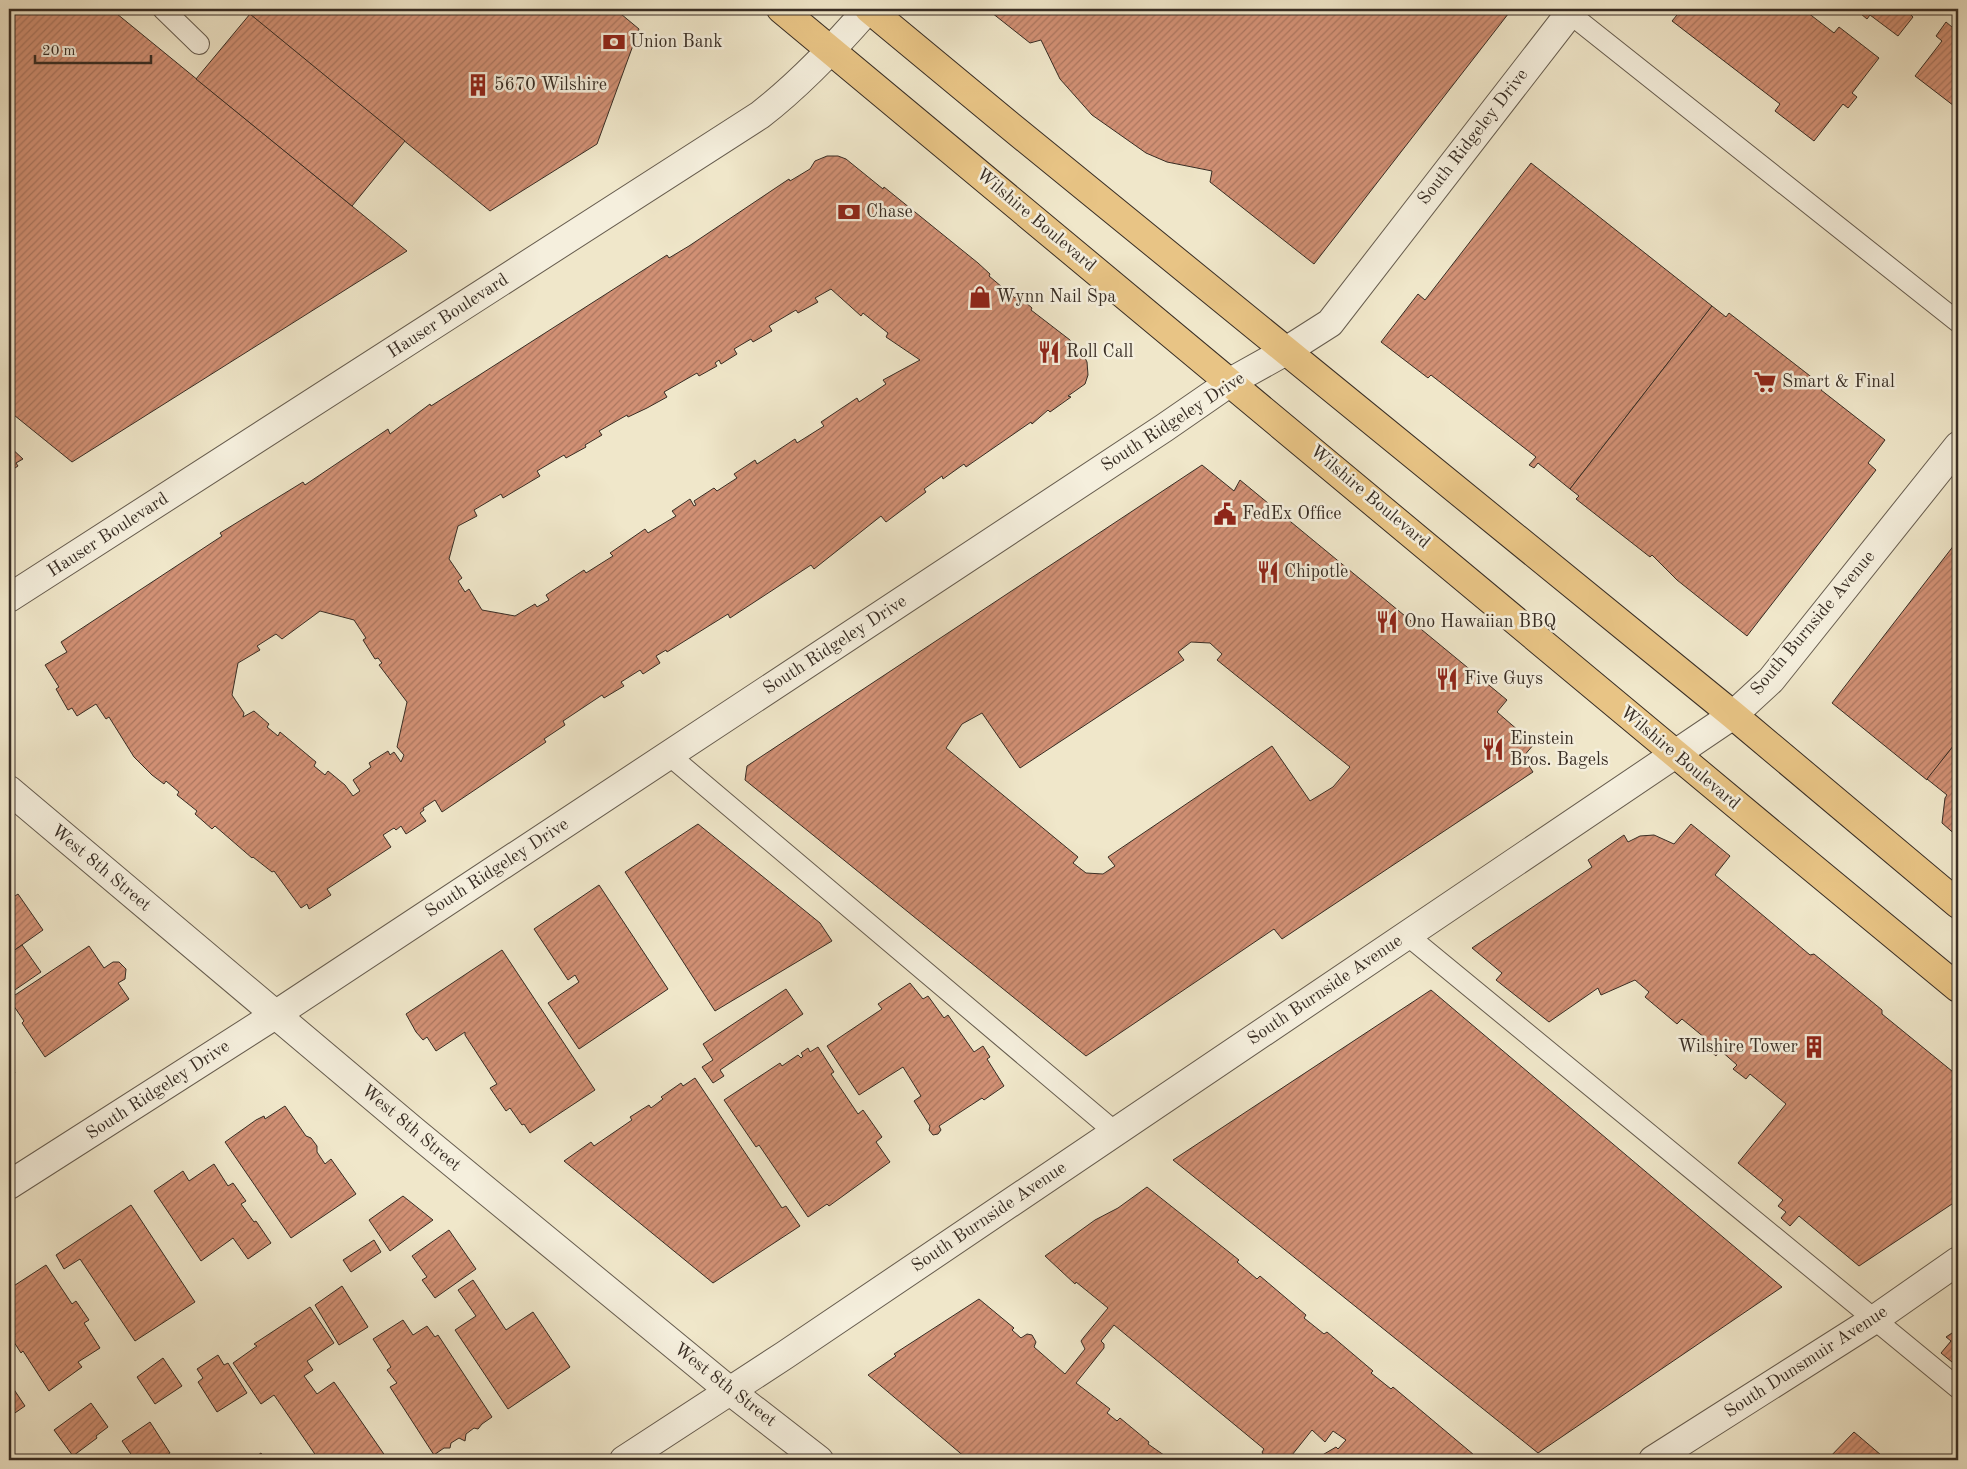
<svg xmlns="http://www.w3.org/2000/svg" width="1967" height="1469" font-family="'Old Standard TT',serif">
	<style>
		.building { fill: url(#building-hatch); stroke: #382d24; fill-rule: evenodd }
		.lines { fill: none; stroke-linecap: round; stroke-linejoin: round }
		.service-casing { stroke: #665c4e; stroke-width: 22 }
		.minor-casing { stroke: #665c4e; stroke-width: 30 }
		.tertiary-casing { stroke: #665c4e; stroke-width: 30 }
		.primary-casing { stroke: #382d24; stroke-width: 30 }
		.service { stroke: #f5efdd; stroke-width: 20 }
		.minor { stroke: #f5efdd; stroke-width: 28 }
		.tertiary { stroke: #f5efdd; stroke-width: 28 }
		.primary { stroke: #e8c485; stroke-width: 28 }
		.labels { text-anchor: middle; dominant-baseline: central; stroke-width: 5; stroke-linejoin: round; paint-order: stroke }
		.poi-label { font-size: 18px; fill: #382d24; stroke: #f5efdd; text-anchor: start }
		.street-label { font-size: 18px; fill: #382d24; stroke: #f5efdd }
	</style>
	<defs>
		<pattern id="building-hatch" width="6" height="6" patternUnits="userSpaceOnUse" patternTransform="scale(1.25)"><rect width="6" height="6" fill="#d19074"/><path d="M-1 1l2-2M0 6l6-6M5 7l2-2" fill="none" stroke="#ab765f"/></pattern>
	</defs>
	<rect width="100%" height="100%" fill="#f0e7ca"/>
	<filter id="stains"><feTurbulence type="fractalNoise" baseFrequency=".004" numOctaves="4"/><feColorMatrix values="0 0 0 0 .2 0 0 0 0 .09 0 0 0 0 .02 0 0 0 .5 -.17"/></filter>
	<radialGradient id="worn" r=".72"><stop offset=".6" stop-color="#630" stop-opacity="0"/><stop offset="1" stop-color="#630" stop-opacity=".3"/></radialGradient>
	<g class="building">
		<path d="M 9,9 L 111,9 L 407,251 L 72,462 L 9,411 Z"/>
		<path d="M 243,9 L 615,9 L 639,29 L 597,144 L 490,211 Z"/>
		<path d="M 987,9 L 1512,9 L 1314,264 L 1210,182 L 1212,171 L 1167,162 L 1146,153 L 1092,115 L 1060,79 L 1041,40 L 1030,43 Z"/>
		<path d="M 1682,9 L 1803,9 L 1834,33 L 1839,27 L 1879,58 L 1852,93 L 1857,97 L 1848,108 L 1843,104 L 1814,141 L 1775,111 L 1780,104 L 1672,21 Z"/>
		<path d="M 1855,9 L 1913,9 L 1909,13 L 1913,17 L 1898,36 L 1870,15 L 1867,19 Z"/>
		<path d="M 250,14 L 405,141 L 352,206 L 196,79 Z"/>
		<path d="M 1958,19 L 1958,109 L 1915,76 L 1942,41 L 1936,36 L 1946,22 L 1952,27 Z"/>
		<path d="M 827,156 L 838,156 L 846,159 L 883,189 L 884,187 L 978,263 L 990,274 L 989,276 L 1015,298 L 1017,295 L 1032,308 L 1031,310 L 1070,340 L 1083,354 L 1087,362 L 1088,375 L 1085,384 L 1068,396 L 1071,397 L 1050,412 L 1048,410 L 1032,424 L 1031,422 L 966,467 L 964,464 L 943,479 L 942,476 L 924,489 L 926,492 L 886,522 L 881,516 L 814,569 L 811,565 L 730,618 L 728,614 L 667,652 L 666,650 L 656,656 L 660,663 L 643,674 L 640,670 L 621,682 L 624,686 L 604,698 L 602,695 L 563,721 L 565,725 L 544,739 L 546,742 L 442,812 L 435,800 L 423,808 L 424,810 L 420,813 L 426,821 L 406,834 L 401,826 L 396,830 L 394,828 L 383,835 L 391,847 L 327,889 L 331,895 L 309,909 L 307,904 L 301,908 L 274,871 L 272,872 L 253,857 L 252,858 L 215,826 L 212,829 L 195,814 L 197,811 L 177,795 L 179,792 L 166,781 L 164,784 L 152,775 L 134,757 L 109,717 L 106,719 L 96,704 L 77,716 L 72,708 L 68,710 L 56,689 L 59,687 L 45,665 L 67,652 L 61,642 L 222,536 L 220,533 L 303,482 L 305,485 L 388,429 L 390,434 L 430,404 L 431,406 L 667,255 L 669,258 L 689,246 L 789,179 L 790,181 L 810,169 L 815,161 ZM 831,289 L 861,316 L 863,313 L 888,333 L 886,337 L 920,360 L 883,380 L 886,384 L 859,402 L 857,398 L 821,422 L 824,426 L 797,443 L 795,439 L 757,464 L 755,460 L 734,474 L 737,478 L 717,491 L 714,488 L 694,501 L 696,505 L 694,506 L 690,499 L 672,511 L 676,516 L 648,533 L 645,529 L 610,553 L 613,556 L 586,573 L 584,570 L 546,595 L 549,600 L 537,607 L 535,604 L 515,616 L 482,610 L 469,589 L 465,592 L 458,581 L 462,578 L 449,559 L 458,526 L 477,516 L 474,510 L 501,494 L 503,498 L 540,476 L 537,471 L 564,455 L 566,458 L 586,447 L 585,445 L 602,435 L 599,431 L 627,415 L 628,417 L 647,408 L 667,397 L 664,392 L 697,373 L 699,376 L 717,366 L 715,363 L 719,360 L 721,364 L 737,354 L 734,349 L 751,339 L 753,342 L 772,331 L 769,326 L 796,310 L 798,313 L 818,302 L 815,298 ZM 320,611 L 354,620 L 366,638 L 363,640 L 375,659 L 378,658 L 382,663 L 379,665 L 407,702 L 397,747 L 404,755 L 401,762 L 394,752 L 390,755 L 388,751 L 369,763 L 371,767 L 353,780 L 360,791 L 353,796 L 345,785 L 328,771 L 325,775 L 314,766 L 316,762 L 280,732 L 278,736 L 267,727 L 269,724 L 254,711 L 243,717 L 244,713 L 232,695 L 238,663 L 260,650 L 257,646 L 276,634 L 282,639 Z"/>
		<path d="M 1531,163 L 1712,306 L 1570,489 L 1538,463 L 1534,468 L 1529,465 L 1536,457 L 1431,375 L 1428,378 L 1381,342 L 1418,294 L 1425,300 Z"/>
		<path d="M 1712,306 L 1726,317 L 1729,313 L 1823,386 L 1821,390 L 1885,440 L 1868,463 L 1876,470 L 1747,636 L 1677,580 L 1652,555 L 1650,557 L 1576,499 L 1579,496 L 1570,489 Z"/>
		<path d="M 9,446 L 23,459 L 16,463 L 18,466 L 9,472 Z"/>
		<path d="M 1202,465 L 1234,491 L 1240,480 L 1507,700 L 1497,712 L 1534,744 L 1523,757 L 1533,772 L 1282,939 L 1274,929 L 1086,1056 L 745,780 L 747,766 ZM 1191,642 L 1210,643 L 1222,654 L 1217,660 L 1350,767 L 1333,787 L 1310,801 L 1272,746 L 1108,857 L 1115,866 L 1103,874 L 1086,873 L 1073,863 L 1078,857 L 946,748 L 962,724 L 982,713 L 1020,768 L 1184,660 L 1178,652 Z"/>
		<path d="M 1958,540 L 1958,740 L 1927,780 L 1832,703 Z"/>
		<path d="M 1958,740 L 1958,837 L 1942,823 L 1945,798 L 1947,795 L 1927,779 Z"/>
		<path d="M 698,824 L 820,923 L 832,941 L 715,1011 L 625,872 Z"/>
		<path d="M 1691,824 L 1730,856 L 1715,875 L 1810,955 L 1814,954 L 1882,1010 L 1882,1014 L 1958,1076 L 1958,1200 L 1859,1266 L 1799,1216 L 1790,1226 L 1781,1218 L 1786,1212 L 1778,1206 L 1783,1200 L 1738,1163 L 1786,1104 L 1750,1074 L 1746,1079 L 1733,1069 L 1737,1065 L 1720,1050 L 1716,1056 L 1701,1043 L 1705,1038 L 1682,1019 L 1677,1024 L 1645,997 L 1649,992 L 1635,980 L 1601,995 L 1598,988 L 1549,1022 L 1496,980 L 1502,973 L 1472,948 L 1592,867 L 1588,860 L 1624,835 L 1628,842 L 1640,836 L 1654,835 L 1674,844 Z"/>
		<path d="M 599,885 L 668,989 L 579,1049 L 548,1003 L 579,982 L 575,975 L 568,980 L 534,929 Z"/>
		<path d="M 18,894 L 43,930 L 9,954 L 9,900 Z"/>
		<path d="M 22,945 L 41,972 L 9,994 L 9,954 Z"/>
		<path d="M 89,946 L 104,968 L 113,962 L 119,962 L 126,969 L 125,979 L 118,983 L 129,999 L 45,1057 L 22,1023 L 24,1021 L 9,999 Z"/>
		<path d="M 502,950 L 595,1090 L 530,1133 L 524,1124 L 522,1125 L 510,1108 L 506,1111 L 490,1088 L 497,1084 L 465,1035 L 465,1032 L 436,1051 L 427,1037 L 423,1040 L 416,1032 L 406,1014 Z"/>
		<path d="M 910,983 L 923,999 L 928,996 L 944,1018 L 948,1015 L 974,1052 L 983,1046 L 990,1057 L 987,1059 L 1004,1086 L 984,1100 L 982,1098 L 939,1126 L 941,1130 L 938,1134 L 933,1135 L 929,1130 L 930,1126 L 914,1101 L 921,1096 L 903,1067 L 859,1095 L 827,1046 L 882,1009 L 878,1004 Z"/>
		<path d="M 786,989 L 803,1014 L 720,1070 L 724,1076 L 713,1083 L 702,1067 L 713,1060 L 703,1044 Z"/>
		<path d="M 1431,990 L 1782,1287 L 1538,1453 L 1173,1160 Z"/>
		<path d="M 818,1047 L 834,1072 L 831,1074 L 858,1114 L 863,1110 L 882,1137 L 876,1142 L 890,1162 L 829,1206 L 827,1204 L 808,1217 L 759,1145 L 756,1147 L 724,1100 L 780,1063 L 782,1066 L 798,1055 L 801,1058 L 803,1056 L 801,1053 L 808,1048 L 810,1052 Z"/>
		<path d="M 9,1064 L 15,1073 L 9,1077 Z"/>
		<path d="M 695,1078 L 782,1208 L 786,1206 L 800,1226 L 713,1283 L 564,1161 L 591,1142 L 594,1146 L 632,1120 L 630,1117 L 649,1105 L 651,1108 L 663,1099 L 661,1097 L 681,1083 L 683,1086 Z"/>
		<path d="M 285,1106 L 306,1136 L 311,1138 L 317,1146 L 317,1152 L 325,1164 L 331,1159 L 356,1194 L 291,1238 L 225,1142 L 256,1120 L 264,1116 L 265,1119 Z"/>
		<path d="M 214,1164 L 228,1186 L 233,1183 L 246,1201 L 241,1204 L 254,1222 L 256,1221 L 271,1243 L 248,1259 L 233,1238 L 201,1261 L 154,1191 L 183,1171 L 189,1181 Z"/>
		<path d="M 1147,1187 L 1239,1260 L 1237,1262 L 1257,1279 L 1260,1276 L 1306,1315 L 1304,1318 L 1324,1334 L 1327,1332 L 1373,1371 L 1371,1373 L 1391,1389 L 1393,1387 L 1480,1460 L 1314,1460 L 1336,1447 L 1338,1449 L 1346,1440 L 1333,1431 L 1325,1442 L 1312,1430 L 1288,1460 L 1266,1460 L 1262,1452 L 1264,1449 L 1114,1325 L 1101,1341 L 1104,1344 L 1104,1348 L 1076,1383 L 1110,1409 L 1107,1413 L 1117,1421 L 1120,1418 L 1149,1442 L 1148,1444 L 1171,1460 L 973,1460 L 968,1456 L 966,1458 L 868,1375 L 896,1356 L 894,1354 L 979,1299 L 1014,1328 L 1012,1330 L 1021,1338 L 1027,1334 L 1032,1335 L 1036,1342 L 1034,1347 L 1065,1374 L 1085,1349 L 1081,1341 L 1084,1337 L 1108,1308 L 1076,1282 L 1075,1284 L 1045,1256 L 1095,1220 L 1118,1208 Z"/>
		<path d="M 403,1196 L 433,1220 L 390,1251 L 369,1220 Z"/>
		<path d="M 131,1205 L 195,1302 L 135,1341 L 80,1259 L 64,1269 L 56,1255 Z"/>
		<path d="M 449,1230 L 476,1269 L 435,1298 L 422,1280 L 427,1277 L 412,1256 Z"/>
		<path d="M 374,1240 L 381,1252 L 351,1272 L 343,1260 Z"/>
		<path d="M 46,1265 L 72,1304 L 76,1301 L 89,1320 L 84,1323 L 100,1348 L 78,1362 L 82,1367 L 49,1391 L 23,1351 L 21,1353 L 12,1339 L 15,1337 L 9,1328 L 9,1289 Z"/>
		<path d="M 473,1280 L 506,1330 L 533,1312 L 570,1367 L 508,1409 L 455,1330 L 476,1316 L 458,1290 Z"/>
		<path d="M 342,1286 L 368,1327 L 339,1345 L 315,1305 Z"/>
		<path d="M 310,1307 L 334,1343 L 307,1361 L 313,1370 L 304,1376 L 317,1394 L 334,1382 L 388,1460 L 319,1460 L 274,1395 L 261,1404 L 233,1363 L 257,1346 L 254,1344 Z"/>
		<path d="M 403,1320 L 413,1335 L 427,1326 L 435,1337 L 438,1335 L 492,1417 L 482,1424 L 478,1429 L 474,1428 L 466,1434 L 465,1441 L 459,1438 L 451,1443 L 450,1448 L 444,1448 L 434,1455 L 390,1387 L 397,1383 L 387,1370 L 391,1367 L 373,1339 Z"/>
		<path d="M 1958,1329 L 1958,1367 L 1941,1353 L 1951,1341 L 1946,1337 Z"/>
		<path d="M 218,1355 L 224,1365 L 228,1363 L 247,1393 L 217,1412 L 198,1382 L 203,1378 L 197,1369 Z"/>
		<path d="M 163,1358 L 182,1386 L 155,1404 L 137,1377 Z"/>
		<path d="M 9,1382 L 25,1406 L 9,1417 Z"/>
		<path d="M 91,1403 L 108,1427 L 96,1436 L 97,1438 L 73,1456 L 54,1430 Z"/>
		<path d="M 150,1422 L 170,1453 L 159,1460 L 135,1460 L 122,1441 Z"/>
		<path d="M 1854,1432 L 1881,1455 L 1879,1458 L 1882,1460 L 1827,1460 Z"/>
		<path d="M 261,1453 L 266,1460 L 251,1460 Z"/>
	</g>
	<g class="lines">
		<defs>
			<g id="service">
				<path d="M 163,9 L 199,44"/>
				<path d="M 1569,13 L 1958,322"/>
				<path d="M 669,755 L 1115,1132"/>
				<path d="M 1407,935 L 1958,1388"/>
			</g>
			<g id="minor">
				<path d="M 9,1185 L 275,1015 L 1164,428 L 1232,381 L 1286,351 L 1330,323 L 1573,9"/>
				<path d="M 624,1460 L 785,1355 L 1733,715 L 1771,680 L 1958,446"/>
				<path d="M 1653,1460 L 1875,1319 L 1958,1261"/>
			</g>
			<g id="tertiary">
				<path d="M 9,598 L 760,115 C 800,84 835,47 868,9"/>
				<path d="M 9,790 L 415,1132 L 730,1391 L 819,1460"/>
			</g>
			<g id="primary">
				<path d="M 781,9 C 1176,333 1564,664 1958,988"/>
				<path d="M 869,9 L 1009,125 L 1733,715 L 1958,904"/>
			</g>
		</defs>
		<use href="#service" class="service-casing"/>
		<use href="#minor" class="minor-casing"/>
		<use href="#tertiary" class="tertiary-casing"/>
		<use href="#primary" class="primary-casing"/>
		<use href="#service" class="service"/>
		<use href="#minor" class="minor"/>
		<use href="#tertiary" class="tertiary"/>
		<use href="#primary" class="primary"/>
	</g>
	<defs>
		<symbol id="bank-bare" viewBox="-9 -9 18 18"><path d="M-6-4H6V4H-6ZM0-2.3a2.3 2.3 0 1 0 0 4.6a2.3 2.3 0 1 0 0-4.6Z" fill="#8f2418" stroke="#f5efdd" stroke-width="2.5" paint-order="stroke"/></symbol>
		<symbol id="building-bare" viewBox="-9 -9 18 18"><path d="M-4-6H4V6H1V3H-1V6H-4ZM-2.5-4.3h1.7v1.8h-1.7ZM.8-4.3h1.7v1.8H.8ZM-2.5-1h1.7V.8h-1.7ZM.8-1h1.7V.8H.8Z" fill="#8f2418" stroke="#f5efdd" stroke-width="2.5" paint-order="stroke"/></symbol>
		<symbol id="shop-bare" viewBox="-9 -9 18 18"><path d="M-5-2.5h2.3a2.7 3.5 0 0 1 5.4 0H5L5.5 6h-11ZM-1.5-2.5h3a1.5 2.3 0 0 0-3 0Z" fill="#8f2418" stroke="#f5efdd" stroke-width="2.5" paint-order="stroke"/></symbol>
		<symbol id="restaurant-bare" viewBox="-9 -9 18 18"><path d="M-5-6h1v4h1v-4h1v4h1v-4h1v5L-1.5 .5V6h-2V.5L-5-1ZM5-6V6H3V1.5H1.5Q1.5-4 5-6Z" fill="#8f2418" stroke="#f5efdd" stroke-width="2.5" paint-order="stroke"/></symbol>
		<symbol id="supermarket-bare" viewBox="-9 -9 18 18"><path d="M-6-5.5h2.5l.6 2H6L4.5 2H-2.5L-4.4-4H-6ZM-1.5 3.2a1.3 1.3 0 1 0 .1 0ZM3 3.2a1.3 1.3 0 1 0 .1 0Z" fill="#8f2418" stroke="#f5efdd" stroke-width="2.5" paint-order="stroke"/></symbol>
		<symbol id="civic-bare" viewBox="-9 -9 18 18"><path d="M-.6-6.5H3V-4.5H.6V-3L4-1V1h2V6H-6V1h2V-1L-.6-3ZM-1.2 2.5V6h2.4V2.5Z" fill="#8f2418" stroke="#f5efdd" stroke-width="2.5" paint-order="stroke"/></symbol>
	</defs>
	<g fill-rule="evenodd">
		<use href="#bank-bare" x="598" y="26" width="32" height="32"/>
		<use href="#building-bare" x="462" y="69" width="32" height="32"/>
		<use href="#bank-bare" x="833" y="196" width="32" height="32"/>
		<use href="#shop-bare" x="964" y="281" width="32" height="32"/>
		<use href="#restaurant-bare" x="1033" y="336" width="32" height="32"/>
		<use href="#supermarket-bare" x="1749" y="366" width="32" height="32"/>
		<use href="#civic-bare" x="1209" y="498" width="32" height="32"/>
		<use href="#restaurant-bare" x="1252" y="556" width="32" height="32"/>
		<use href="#restaurant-bare" x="1371" y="606" width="32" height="32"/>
		<use href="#restaurant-bare" x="1431" y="663" width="32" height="32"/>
		<use href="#restaurant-bare" x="1477" y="733" width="32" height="32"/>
		<use href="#building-bare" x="1798" y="1031" width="32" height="32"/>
	</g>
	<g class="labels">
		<g class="poi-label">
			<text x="630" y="42">Union Bank</text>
			<text x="494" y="85">5670 Wilshire</text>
			<text x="866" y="212">Chase</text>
			<text x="996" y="297">Wynn Nail Spa</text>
			<text x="1066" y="352">Roll Call</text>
			<text x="1782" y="382">Smart &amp; Final</text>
			<text x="1242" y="514">FedEx Office</text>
			<text x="1284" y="572">Chipotle</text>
			<text x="1404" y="622">Ono Hawaiian BBQ</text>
			<text x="1464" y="679">Five Guys</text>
			<text x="1510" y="739">Einstein<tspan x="1510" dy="21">Bros. Bagels</tspan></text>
			<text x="1798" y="1047" text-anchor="end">Wilshire Tower</text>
		</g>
		<g class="street-label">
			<text transform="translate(1473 137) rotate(-52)">South Ridgeley Drive</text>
			<text transform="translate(1036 220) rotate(40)">Wilshire Boulevard</text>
			<text transform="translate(448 316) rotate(-33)">Hauser Boulevard</text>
			<text transform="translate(1173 422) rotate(-33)">South Ridgeley Drive</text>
			<text transform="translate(1370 497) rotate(40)">Wilshire Boulevard</text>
			<text transform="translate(108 535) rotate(-33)">Hauser Boulevard</text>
			<text transform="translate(1813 623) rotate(-50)">South Burnside Avenue</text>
			<text transform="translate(835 645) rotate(-33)">South Ridgeley Drive</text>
			<text transform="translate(1680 758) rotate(40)">Wilshire Boulevard</text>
			<text transform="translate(101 868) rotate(40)">West 8th Street</text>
			<text transform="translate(497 868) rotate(-33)">South Ridgeley Drive</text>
			<text transform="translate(1325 990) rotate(-34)">South Burnside Avenue</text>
			<text transform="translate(158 1090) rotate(-33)">South Ridgeley Drive</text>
			<text transform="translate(411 1128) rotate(40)">West 8th Street</text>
			<text transform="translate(989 1217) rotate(-34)">South Burnside Avenue</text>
			<text transform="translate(1806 1362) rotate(-33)">South Dunsmuir Avenue</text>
			<text transform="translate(725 1385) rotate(38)">West 8th Street</text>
		</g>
	</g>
	<rect width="1967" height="1469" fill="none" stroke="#f0e7ca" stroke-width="30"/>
	<rect x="10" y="10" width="1947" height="1449" fill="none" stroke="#382d24" stroke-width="2.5"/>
	<rect x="15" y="15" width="1937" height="1439" fill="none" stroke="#382d24"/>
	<path d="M35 55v8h116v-8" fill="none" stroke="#382d24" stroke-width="2.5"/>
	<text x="42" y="55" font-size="15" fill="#382d24" stroke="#f5efdd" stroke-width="4" paint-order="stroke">20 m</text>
	<rect width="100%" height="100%" filter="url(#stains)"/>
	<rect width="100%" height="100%" fill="url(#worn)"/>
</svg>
